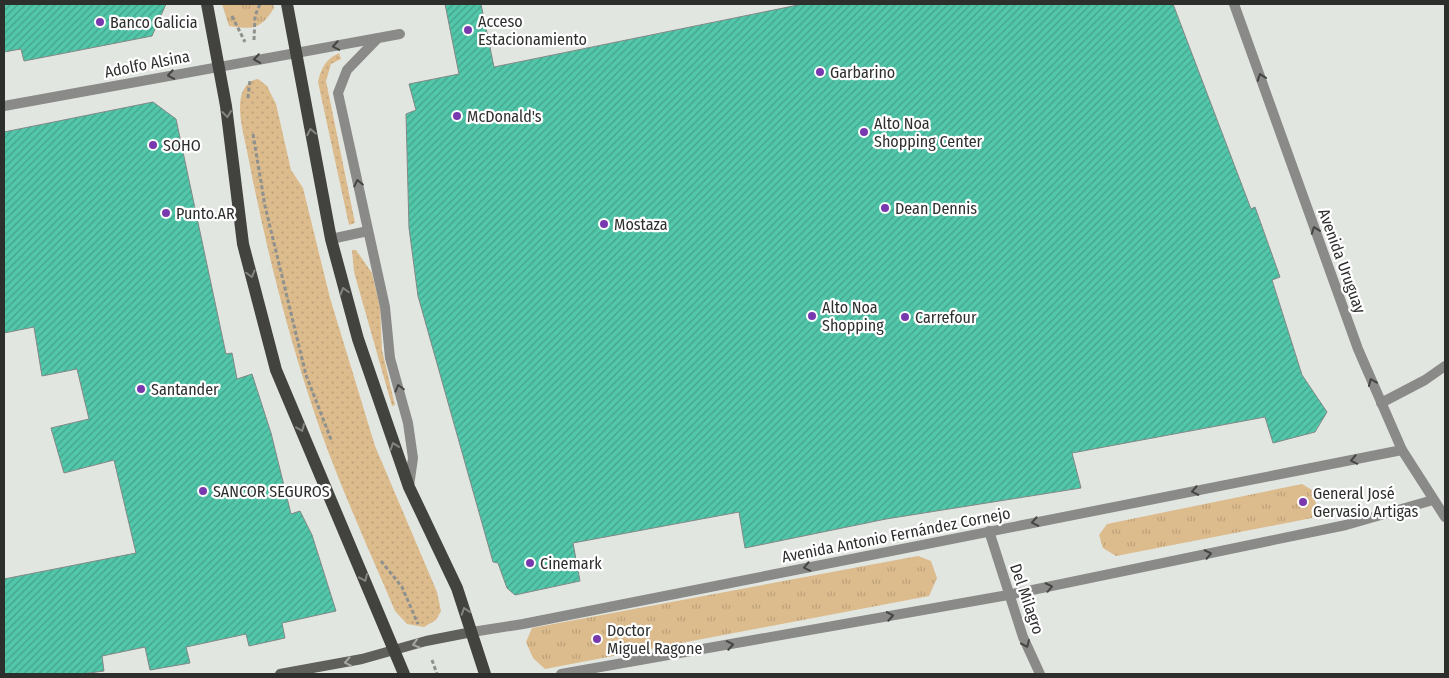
<svg xmlns="http://www.w3.org/2000/svg" width="1449" height="678" font-family="'Fira Sans Condensed',sans-serif">
	<style>
		.grass { fill: url(#grass-dots) }
		.park { fill: url(#park-tufts) }
		.building { fill: url(#building-hatch); stroke: #828886 }
		.lines { fill: none; stroke-linecap: round; stroke-linejoin: round }
		.path { stroke: #8e918d; stroke-width: 3; stroke-dasharray: 4 2.5; stroke-linecap: butt }
		.service { stroke: #8a8a88; stroke-width: 10 }
		.minor { stroke: #8a8a88; stroke-width: 10 }
		.tertiary { stroke: #8a8a88; stroke-width: 10 }
		.secondary { stroke: #5f5f5c; stroke-width: 10 }
		.primary { stroke: #42423e; stroke-width: 12 }
		.oneway { stroke: #444644 }
		.oneway2 { stroke: #848482 }
		.oneway3 { stroke: #a7a7a5 }
		.poi-dot { fill: #7839ae; stroke: #fff; stroke-width: 2 }
		.labels { text-anchor: middle; dominant-baseline: central; stroke-width: 4.5; stroke-linejoin: round; paint-order: stroke }
		.poi-label { font-size: 16px; fill: #2d2f2d; stroke: #fff; text-anchor: start }
		.street-label { font-size: 16px; fill: #2d2f2d; stroke: #fff }
	</style>
	<defs>
		<pattern id="grass-dots" width="8" height="8" patternUnits="userSpaceOnUse" patternTransform="scale(1.25)"><rect width="8" height="8" fill="#dcbb8d"/><path d="M2 2h.1M6 6h.1" fill="none" stroke="#bda17a" stroke-width="1.8" stroke-linecap="round"/></pattern>
		<pattern id="park-tufts" width="24" height="20" patternUnits="userSpaceOnUse" patternTransform="scale(1.25)"><rect width="24" height="20" fill="#dcbb8d"/><path d="M3 7l-1-3M5 7V3M7 7l1-3M15 17l-1-3M17 17v-4M19 17l1-3" fill="none" stroke="#bda17a"/></pattern>
		<pattern id="building-hatch" width="6" height="6" patternUnits="userSpaceOnUse" patternTransform="scale(1.25)"><rect width="6" height="6" fill="#52c7aa"/><path d="M-1 1l2-2M0 6l6-6M5 7l2-2" fill="none" stroke="#44a28b"/></pattern>
	</defs>
	<rect width="100%" height="100%" fill="#e2e6e1"/>
	<g class="grass">
		<path d="M 339,53 L 341,59 L 331,64 L 326,81 L 355,223 L 349,225 L 318,82 C 321,68 326,59 339,53 Z"/>
		<path d="M 258,79 L 267,86 L 276,104 L 291,170 L 303,188 L 330,298 L 375,446 L 437,592 L 441,611 L 436,620 L 424,627 L 407,624 L 395,611 C 370,552 343,493 321,432 C 290,344 267,253 249,161 C 246,142 237,116 241,97 C 243,88 249,80 258,79 Z"/>
		<path d="M 352,250 L 356,250 L 372,273 L 380,307 L 382,350 L 395,405 L 392,406 L 354,272 Z"/>
	</g>
	<g class="park">
		<path d="M 222,4 L 273,4 L 274,8 C 261,29 253,30 229,26 Z"/>
		<path d="M 1302,484 L 1312,490 L 1316,504 L 1312,518 L 1116,556 L 1103,548 L 1099,535 L 1107,524 Z"/>
		<path d="M 918,556 L 931,561 L 937,578 L 929,596 L 545,669 L 533,658 L 526,642 L 532,628 Z"/>
	</g>
	<g class="building">
		<path d="M 4,4 L 166,4 L 152,36 L 24,61 L 21,49 L 4,52 Z"/>
		<path d="M 445,4 L 481,4 L 494,67 L 803,4 L 1173,4 L 1251,209 L 1255,207 L 1280,277 L 1272,280 L 1302,375 L 1327,412 L 1315,432 L 1273,443 L 1265,417 L 1072,453 L 1081,488 L 886,519 L 745,548 L 739,512 L 573,543 L 580,581 L 515,595 L 507,588 L 498,563 L 493,562 L 418,296 L 409,228 L 406,114 L 416,110 L 409,84 L 459,74 Z"/>
		<path d="M 153,102 L 176,119 L 226,354 L 232,353 L 237,379 L 252,374 L 271,433 L 291,514 L 300,511 L 312,535 L 336,611 L 282,623 L 285,638 L 249,646 L 246,634 L 186,647 L 190,663 L 150,670 L 145,647 L 102,656 L 104,671 L 82,674 L 4,674 L 4,579 L 136,553 L 114,460 L 64,473 L 51,428 L 89,419 L 77,369 L 42,376 L 34,327 L 4,333 L 4,132 Z"/>
	</g>
	<g class="lines">
		<g class="path">
			<path d="M 232,16 L 245,42"/>
			<path d="M 254,40 L 255,16 L 260,4"/>
			<path d="M 248,98 L 250,80"/>
			<path d="M 253,134 L 265,206 L 306,375 L 332,442"/>
			<path d="M 381,561 L 402,587 L 418,624"/>
			<path d="M 432,660 L 437,674"/>
		</g>
		<g class="service">
			<path d="M 377,39 L 347,70 L 338,93 L 385,307 L 390,358 L 408,423 L 413,458 L 409,486"/>
			<path d="M 296,53 L 400,34"/>
			<path d="M 331,239 L 368,231"/>
		</g>
		<g class="minor">
			<path d="M 4,106 L 296,53"/>
			<path d="M 1381,403 L 1425,380 L 1445,366"/>
			<path d="M 989,531 L 1023,637 L 1040,674"/>
		</g>
		<g class="tertiary">
			<path d="M 1234,4 L 1358,349 L 1402,450 L 1445,517"/>
			<path d="M 472,632 L 523,624 L 1402,450"/>
			<path d="M 561,674 L 1008,595 L 1346,525 L 1433,500"/>
		</g>
		<path class="secondary" d="M 280,674 L 362,659 L 426,641 L 472,632"/>
		<g class="primary">
			<path d="M 207,4 L 226,106 L 243,244 L 276,370 L 404,674"/>
			<path d="M 287,4 L 331,239 L 358,339 L 409,487 L 457,588 L 485,674"/>
		</g>
	</g>
	<defs><path id="oneway-chevron" d="M-2-3.5L2.5 0L-2 3.5" fill="none" stroke-width="1.6" stroke-linecap="round" stroke-linejoin="round" transform="scale(1.25)"/></defs>
	<g class="oneway">
		<use href="#oneway-chevron" transform="translate(336 46) rotate(170)"/>
		<use href="#oneway-chevron" transform="translate(257 59) rotate(171)"/>
		<use href="#oneway-chevron" transform="translate(171 75) rotate(170)"/>
		<use href="#oneway-chevron" transform="translate(1261 77) rotate(-110)"/>
		<use href="#oneway-chevron" transform="translate(358 183) rotate(-102)"/>
		<use href="#oneway-chevron" transform="translate(1315 230) rotate(-110)"/>
		<use href="#oneway-chevron" transform="translate(1372 382) rotate(-113)"/>
		<use href="#oneway-chevron" transform="translate(399 388) rotate(-105)"/>
		<use href="#oneway-chevron" transform="translate(1354 460) rotate(169)"/>
		<use href="#oneway-chevron" transform="translate(1195 491) rotate(169)"/>
		<use href="#oneway-chevron" transform="translate(1035 522) rotate(169)"/>
		<use href="#oneway-chevron" transform="translate(1208 554) rotate(-12)"/>
		<use href="#oneway-chevron" transform="translate(807 567) rotate(169)"/>
		<use href="#oneway-chevron" transform="translate(1049 587) rotate(-12)"/>
		<use href="#oneway-chevron" transform="translate(890 616) rotate(-10)"/>
		<use href="#oneway-chevron" transform="translate(1026 644) rotate(66)"/>
		<use href="#oneway-chevron" transform="translate(730 645) rotate(-10)"/>
	</g>
	<g class="oneway2">
		<use href="#oneway-chevron" transform="translate(227 114) rotate(83)"/>
		<use href="#oneway-chevron" transform="translate(311 132) rotate(-101)"/>
		<use href="#oneway-chevron" transform="translate(251 274) rotate(75)"/>
		<use href="#oneway-chevron" transform="translate(344 291) rotate(-106)"/>
		<use href="#oneway-chevron" transform="translate(301 428) rotate(67)"/>
		<use href="#oneway-chevron" transform="translate(394 446) rotate(-109)"/>
		<use href="#oneway-chevron" transform="translate(364 578) rotate(67)"/>
		<use href="#oneway-chevron" transform="translate(465 611) rotate(-109)"/>
	</g>
	<g class="oneway3">
		<use href="#oneway-chevron" transform="translate(416 644) rotate(164)"/>
		<use href="#oneway-chevron" transform="translate(348 662) rotate(169)"/>
	</g>
	<g class="poi-dot">
		<circle cx="100" cy="22" r="5"/>
		<circle cx="468" cy="30" r="5"/>
		<circle cx="820" cy="72" r="5"/>
		<circle cx="457" cy="116" r="5"/>
		<circle cx="864" cy="132" r="5"/>
		<circle cx="153" cy="145" r="5"/>
		<circle cx="885" cy="208" r="5"/>
		<circle cx="166" cy="213" r="5"/>
		<circle cx="604" cy="224" r="5"/>
		<circle cx="812" cy="316" r="5"/>
		<circle cx="905" cy="317" r="5"/>
		<circle cx="141" cy="389" r="5"/>
		<circle cx="203" cy="491" r="5"/>
		<circle cx="1303" cy="502" r="5"/>
		<circle cx="530" cy="563" r="5"/>
		<circle cx="597" cy="639" r="5"/>
	</g>
	<g class="labels">
		<g class="poi-label">
			<text x="478" y="21">Acceso<tspan x="478" dy="18">Estacionamiento</tspan></text>
			<text x="110" y="22">Banco Galicia</text>
			<text x="830" y="72">Garbarino</text>
			<text x="467" y="116">McDonald's</text>
			<text x="874" y="123">Alto Noa<tspan x="874" dy="18">Shopping Center</tspan></text>
			<text x="163" y="145">SOHO</text>
			<text x="895" y="208">Dean Dennis</text>
			<text x="176" y="213">Punto.AR</text>
			<text x="614" y="224">Mostaza</text>
			<text x="822" y="307">Alto Noa<tspan x="822" dy="18">Shopping</tspan></text>
			<text x="915" y="317">Carrefour</text>
			<text x="151" y="389">Santander</text>
			<text x="213" y="491">SANCOR SEGUROS</text>
			<text x="1313" y="493">General José<tspan x="1313" dy="18">Gervasio Artigas</tspan></text>
			<text x="540" y="563">Cinemark</text>
			<text x="607" y="630">Doctor<tspan x="607" dy="18">Miguel Ragone</tspan></text>
		</g>
		<g class="street-label">
			<text transform="translate(147 64) rotate(-11)">Adolfo Alsina</text>
			<text transform="translate(1342 261) rotate(70)">Avenida Uruguay</text>
			<text transform="translate(896 535) rotate(-11)">Avenida Antonio Fernández Cornejo</text>
			<text transform="translate(1027 599) rotate(71)">Del Milagro</text>
		</g>
	</g>
	<rect width="1449" height="678" fill="none" stroke="#2d2f2d" stroke-width="10"/>
</svg>
